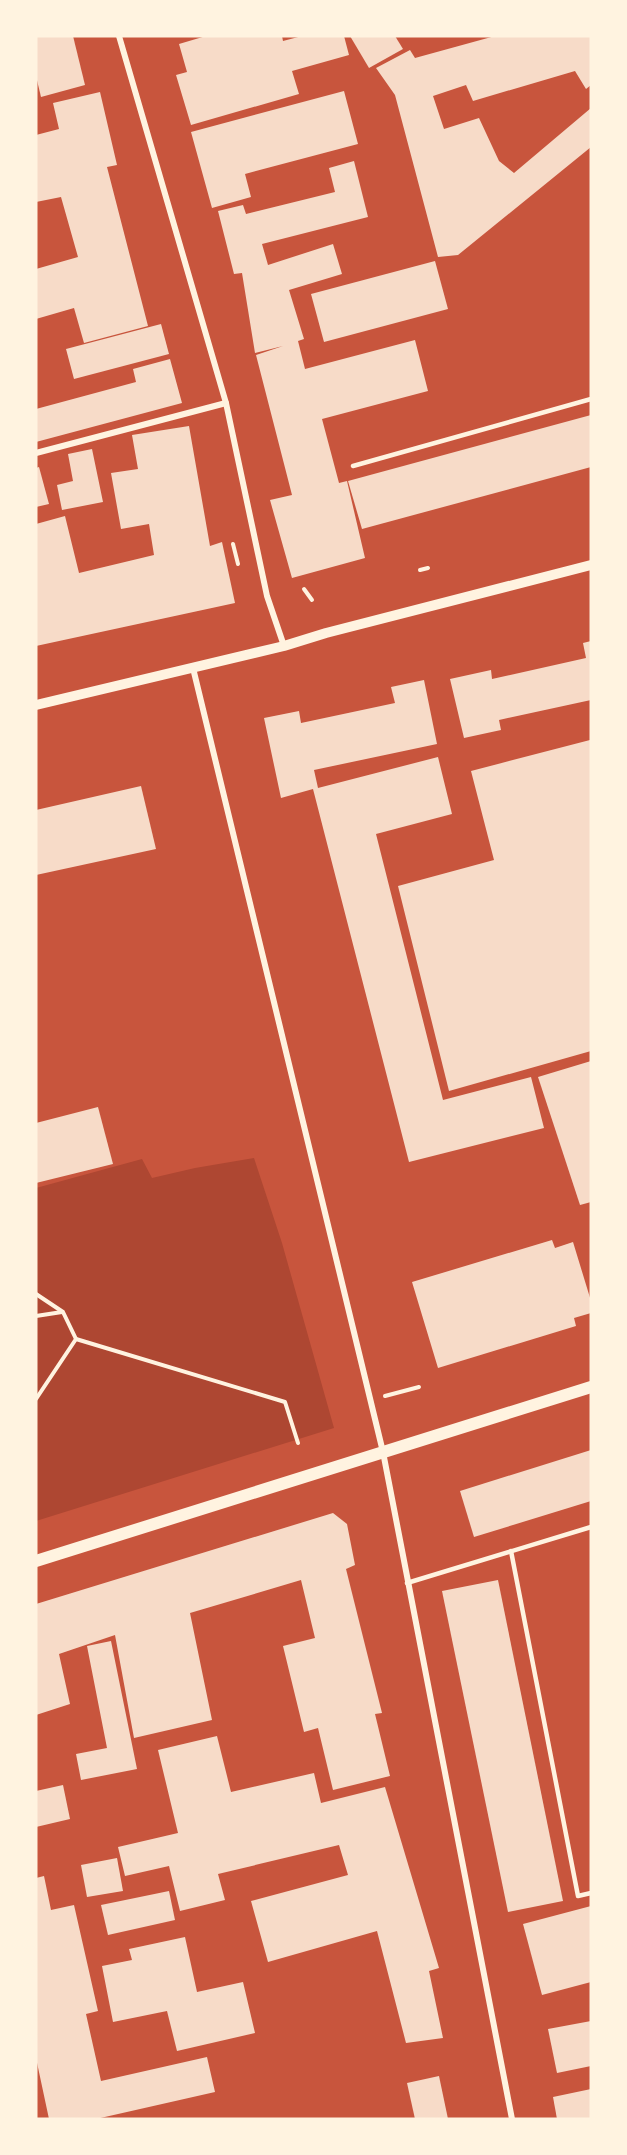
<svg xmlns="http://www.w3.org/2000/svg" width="627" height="2155" font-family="'Fira Sans Condensed',sans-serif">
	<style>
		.green { fill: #ae4732 }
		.building { fill: #f7dbc8 }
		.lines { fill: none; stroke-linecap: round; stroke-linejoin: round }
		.path { stroke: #fff3e0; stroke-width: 4 }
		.service { stroke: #fff3e0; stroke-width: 4.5 }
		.minor { stroke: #fff3e0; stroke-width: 6 }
		.tertiary { stroke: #fff3e0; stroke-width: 10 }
		.secondary { stroke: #fff3e0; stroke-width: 12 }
	</style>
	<rect width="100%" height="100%" fill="#c8553d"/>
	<path class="green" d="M 254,1158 L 282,1243 L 334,1428 L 36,1521 L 36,1188 L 142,1159 L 152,1178 L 195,1168 Z"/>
	<g class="building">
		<path d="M 36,36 L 73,36 L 85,85 L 41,97 L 36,76 Z"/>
		<path d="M 206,36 L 282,36 L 283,41 L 302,36 L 344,36 L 349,55 L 292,71 L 299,94 L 191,125 L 176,75 L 187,72 L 179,44 Z"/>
		<path d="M 350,36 L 395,36 L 403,49 L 369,68 Z"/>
		<path d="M 495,36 L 591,36 L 591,85 L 586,89 L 575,71 L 473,101 L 466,85 L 433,96 L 444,129 L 479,118 L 499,161 L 514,173 L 591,108 L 591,147 L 458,255 L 438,257 L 395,95 L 376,68 L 410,50 L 415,58 Z"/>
		<path d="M 344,91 L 358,144 L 245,174 L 251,197 L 212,208 L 191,132 Z"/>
		<path d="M 100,92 L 117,165 L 107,167 L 148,326 L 84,343 L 74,308 L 36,319 L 36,269 L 78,257 L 61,197 L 36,202 L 36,135 L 59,129 L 53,103 Z"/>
		<path d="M 354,161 L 368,217 L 262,244 L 268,265 L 333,244 L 342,274 L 289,290 L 304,339 L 298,341 L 305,369 L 415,340 L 428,391 L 322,419 L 339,483 L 347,481 L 365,558 L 292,578 L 270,500 L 292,495 L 256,355 L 283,346 L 255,353 L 242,273 L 234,274 L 218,211 L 243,205 L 246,214 L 335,192 L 329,168 Z"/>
		<path d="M 435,261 L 448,309 L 324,342 L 311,294 Z"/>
		<path d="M 161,324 L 169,354 L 74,379 L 66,349 Z"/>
		<path d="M 170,359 L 182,403 L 36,442 L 36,409 L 136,382 L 133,369 Z"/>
		<path d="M 591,415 L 591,467 L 362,529 L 348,481 Z"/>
		<path d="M 189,426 L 210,546 L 222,542 L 235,603 L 36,646 L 36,524 L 65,516 L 79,573 L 154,555 L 149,524 L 121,529 L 111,473 L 138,469 L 132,435 Z"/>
		<path d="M 92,449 L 103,502 L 62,510 L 57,485 L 73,481 L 68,454 Z"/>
		<path d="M 39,467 L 49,504 L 36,507 L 36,468 Z"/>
		<path d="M 591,641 L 591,700 L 499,720 L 501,730 L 464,738 L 450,679 L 491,670 L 492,679 L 586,658 L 583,643 Z"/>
		<path d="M 424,680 L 437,744 L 314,770 L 318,788 L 438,757 L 452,814 L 376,834 L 443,1100 L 531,1077 L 544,1128 L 409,1162 L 313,789 L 281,798 L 264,718 L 299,711 L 301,723 L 395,703 L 391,687 Z"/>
		<path d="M 590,740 L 591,1051 L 449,1091 L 398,886 L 494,860 L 471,771 Z"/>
		<path d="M 141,786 L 156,849 L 36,875 L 36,810 Z"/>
		<path d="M 591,1061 L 591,1202 L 580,1205 L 538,1077 Z"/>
		<path d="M 98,1107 L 113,1164 L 36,1183 L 36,1123 Z"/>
		<path d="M 552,1240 L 555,1248 L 573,1242 L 591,1301 L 591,1313 L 574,1318 L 576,1326 L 438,1368 L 412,1282 Z"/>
		<path d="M 591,1450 L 591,1501 L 474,1537 L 460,1491 Z"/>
		<path d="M 333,1513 L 347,1524 L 355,1565 L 346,1569 L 382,1713 L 375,1714 L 390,1776 L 333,1790 L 318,1728 L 304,1732 L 283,1646 L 315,1638 L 301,1580 L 190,1613 L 212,1720 L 134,1738 L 115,1635 L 59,1654 L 70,1704 L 36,1715 L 36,1604 Z"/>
		<path d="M 498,1580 L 563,1901 L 508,1912 L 442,1591 Z"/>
		<path d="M 111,1641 L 137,1769 L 81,1780 L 76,1754 L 107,1748 L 87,1646 Z"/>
		<path d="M 217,1736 L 231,1792 L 314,1773 L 321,1803 L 385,1787 L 439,1968 L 429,1971 L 443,2038 L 406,2043 L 377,1931 L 268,1962 L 251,1901 L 348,1875 L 339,1845 L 218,1874 L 225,1900 L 180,1911 L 169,1866 L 125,1876 L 118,1847 L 178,1833 L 158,1750 Z"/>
		<path d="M 63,1785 L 70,1819 L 36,1827 L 36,1791 Z"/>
		<path d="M 117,1858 L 123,1891 L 87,1897 L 81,1865 Z"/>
		<path d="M 44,1876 L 51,1910 L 74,1905 L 98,2011 L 86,2014 L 101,2081 L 207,2057 L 215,2092 L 96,2119 L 49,2119 L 36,2058 L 36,1878 Z"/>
		<path d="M 169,1891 L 175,1920 L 108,1935 L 101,1905 Z"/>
		<path d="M 591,1906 L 591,1982 L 542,1995 L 523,1924 Z"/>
		<path d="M 185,1937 L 197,1992 L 243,1982 L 255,2033 L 177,2051 L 167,2011 L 113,2022 L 102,1966 L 132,1960 L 129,1949 Z"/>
		<path d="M 591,2021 L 591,2066 L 557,2073 L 548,2029 Z"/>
		<path d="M 439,2076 L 448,2119 L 415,2119 L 407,2083 Z"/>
		<path d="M 591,2089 L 591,2119 L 557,2119 L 553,2097 Z"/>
	</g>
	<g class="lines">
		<g class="path">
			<path d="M 233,544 L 238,564"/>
			<path d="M 420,570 L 428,568"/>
			<path d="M 304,589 L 312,600"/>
			<path d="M 36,1294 L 63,1312 L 76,1339 L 285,1402 L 298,1443"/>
			<path d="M 36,1316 L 62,1312"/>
			<path d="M 385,1396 L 419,1387"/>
			<path d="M 36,1399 L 76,1339"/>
		</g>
		<g class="service">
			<path d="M 353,466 L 591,399"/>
			<path d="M 511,1551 L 578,1896 L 591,1893"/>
			<path d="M 407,1583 L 591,1527"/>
		</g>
		<g class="minor">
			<path d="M 119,36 L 226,403 L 267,596 L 284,646"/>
			<path d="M 36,453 L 226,403"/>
			<path d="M 193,668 L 383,1452 L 512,2119"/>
		</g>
		<path class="tertiary" d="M 36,705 L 284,646 L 326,633 L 591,565"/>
		<path class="secondary" d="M 36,1561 L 591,1387"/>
	</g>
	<rect width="627" height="2155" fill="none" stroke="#fff3e0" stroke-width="75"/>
</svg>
